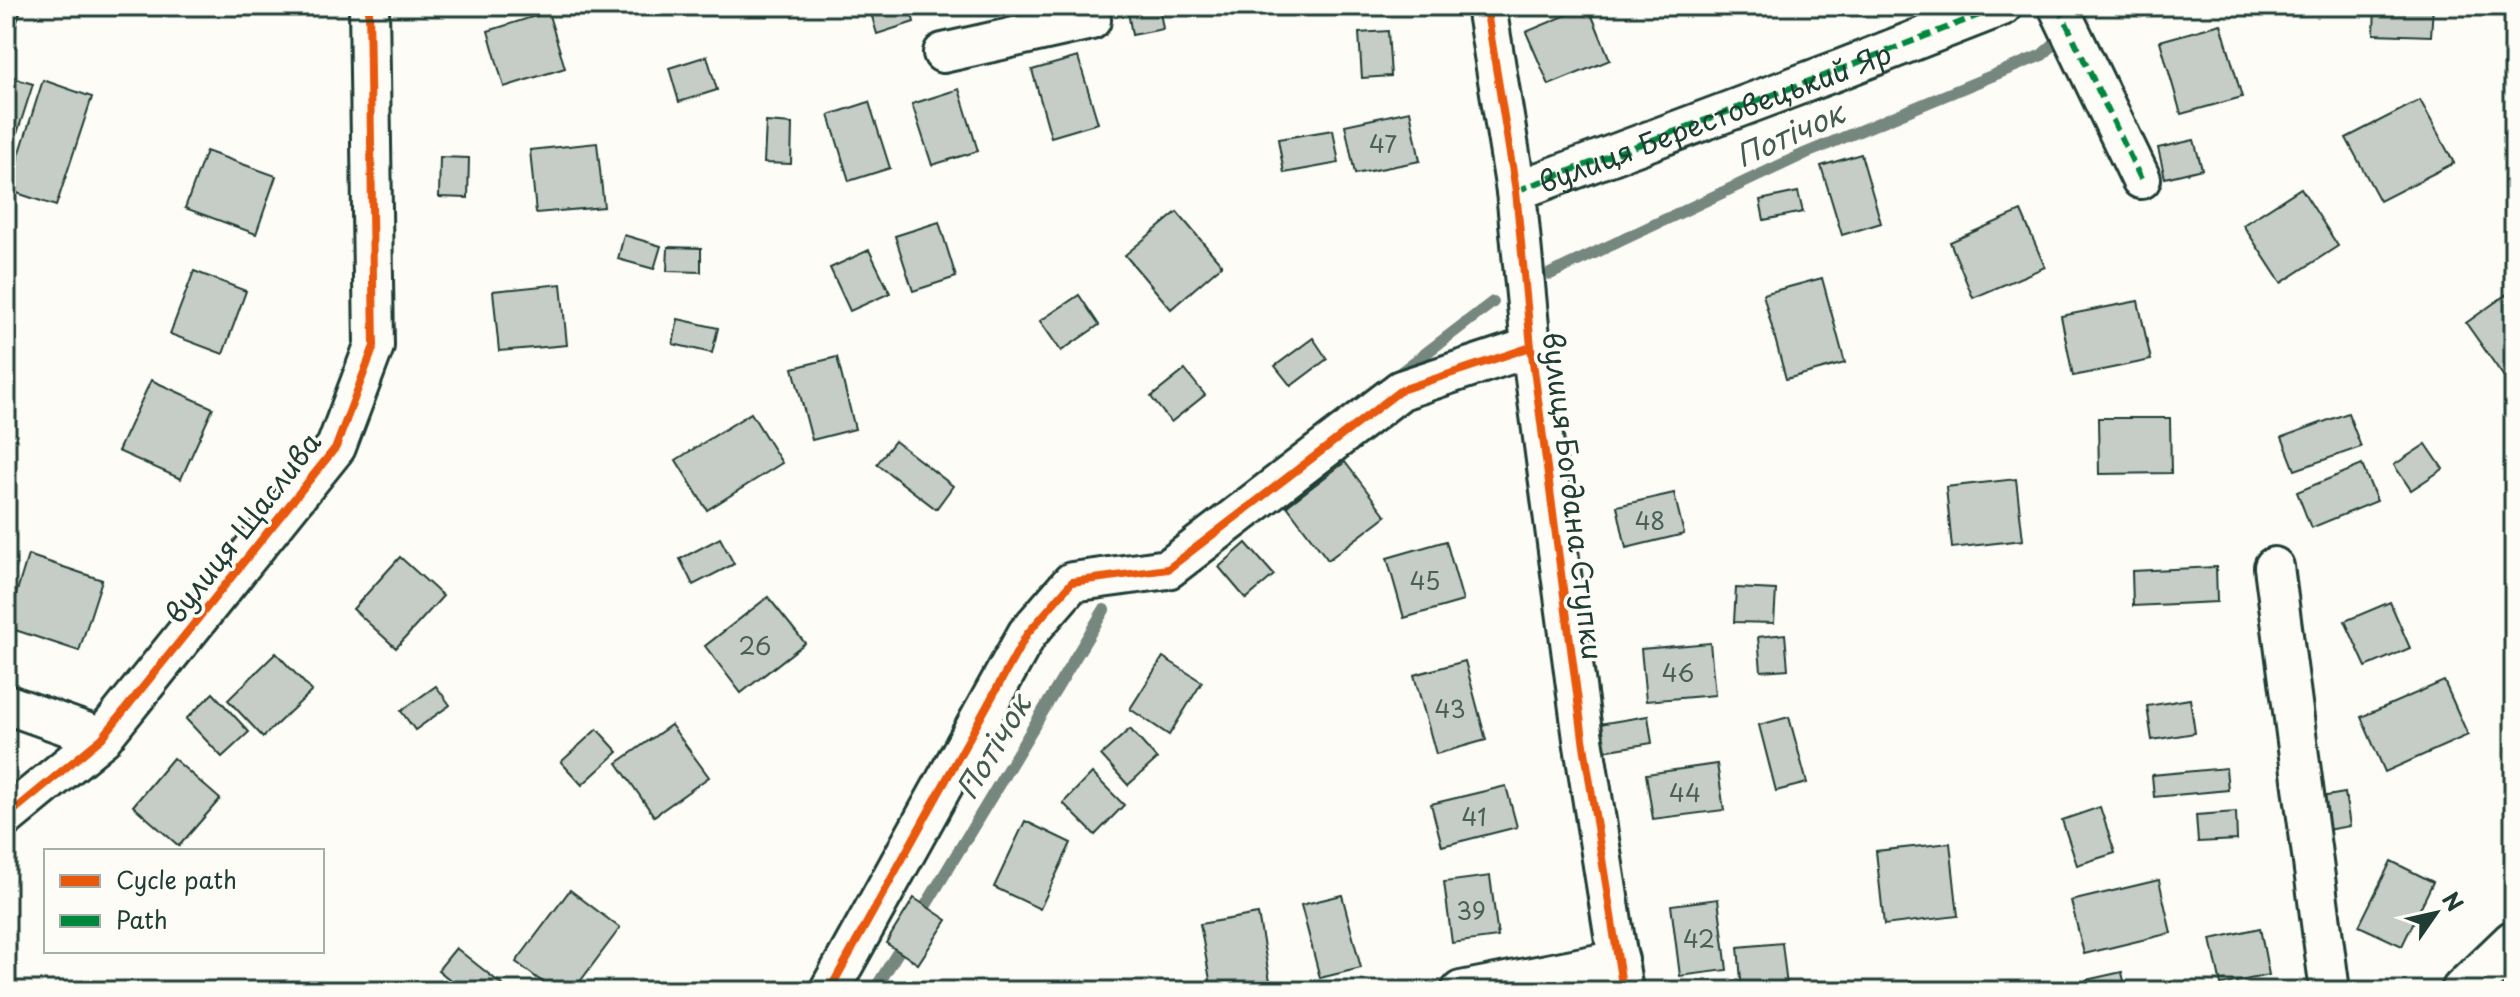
<svg xmlns="http://www.w3.org/2000/svg" width="2520" height="997" font-family="'Playpen Sans',sans-serif">
	<style>
		.lines { fill: none; stroke-linecap: round; stroke-linejoin: round }
		.stream { stroke: #75877f; stroke-width: 12 }
		.building { fill: #c6cdc7; stroke: #1f3d34; stroke-width: 2 }
		.street-casing { stroke: #1f3d34; stroke-width: 44 }
		.secondary-casing { stroke: #1f3d34; stroke-width: 50 }
		.street { stroke: #fdfcf7; stroke-width: 38 }
		.secondary { stroke: #fdfcf7; stroke-width: 44 }
		.quiet { stroke: #00873e; stroke-width: 6; stroke-dasharray: 12 6; stroke-linecap: butt }
		.cycleway-casing { stroke: #fdfcf7; stroke-width: 13 }
		.cycleway { stroke: #e8590c; stroke-width: 8 }
		.labels { text-anchor: middle; dominant-baseline: central; stroke-width: 7; stroke-linejoin: round; paint-order: stroke }
		.number-label { font-size: 24px; fill: #496159 }
		.street-label { font-size: 28px; fill: #1f3d34; stroke: #fdfcf7 }
		.water-label { font-size: 30px; font-style: italic; fill: #435c53; stroke: #fdfcf7 }
	</style>
	<rect width="100%" height="100%" fill="#fdfcf7"/>
	<filter id="ink" filterUnits="userSpaceOnUse"><feTurbulence type="fractalNoise" baseFrequency=".0125" numOctaves="2"/><feDisplacementMap in="SourceGraphic" scale="16" xChannelSelector="R" yChannelSelector="G"/><feConvolveMatrix kernelMatrix="1 2 1 2 8 2 1 2 1" color-interpolation-filters="sRGB"/></filter>
	<g filter="url(#ink)">
		<g class="lines">
			<g class="stream">
				<path d="M 1550,274 L 1804,154 L 2042,55 L 2053,45"/>
				<path d="M 1396,376 L 1493,302"/>
				<path d="M 917,920 L 1104,610"/>
				<path d="M 874,991 L 906,939"/>
			</g>
		</g>
		<g class="building">
			<path d="M 6,6 L 22,6 L 10,44 L 6,42 Z"/>
			<path d="M 869,6 L 910,6 L 914,22 L 877,34 Z"/>
			<path d="M 1127,6 L 1159,6 L 1163,29 L 1132,35 Z"/>
			<path d="M 1588,6 L 1610,60 L 1549,85 L 1526,32 Z"/>
			<path d="M 2375,6 L 2433,6 L 2431,36 L 2374,34 Z"/>
			<path d="M 548,12 L 565,68 L 504,87 L 488,31 Z"/>
			<path d="M 2221,24 L 2242,97 L 2181,114 L 2160,41 Z"/>
			<path d="M 1388,31 L 1391,76 L 1362,78 L 1359,33 Z"/>
			<path d="M 707,56 L 717,90 L 679,102 L 669,68 Z"/>
			<path d="M 1078,57 L 1098,123 L 1051,137 L 1032,70 Z"/>
			<path d="M 6,76 L 33,84 L 6,168 Z"/>
			<path d="M 43,80 L 92,97 L 56,206 L 8,190 Z"/>
			<path d="M 959,89 L 978,151 L 932,165 L 912,104 Z"/>
			<path d="M 2420,100 L 2454,163 L 2380,201 L 2346,138 Z"/>
			<path d="M 869,102 L 890,168 L 849,181 L 829,115 Z"/>
			<path d="M 1410,111 L 1420,161 L 1355,174 L 1345,125 Z"/>
			<path d="M 766,122 L 792,124 L 791,164 L 764,163 Z"/>
			<path d="M 1333,130 L 1339,163 L 1284,173 L 1278,139 Z"/>
			<path d="M 2194,140 L 2202,169 L 2165,178 L 2158,148 Z"/>
			<path d="M 597,143 L 604,207 L 536,213 L 530,150 Z"/>
			<path d="M 206,151 L 276,176 L 256,234 L 185,208 Z"/>
			<path d="M 1861,154 L 1881,223 L 1842,235 L 1821,166 Z"/>
			<path d="M 440,157 L 469,158 L 468,198 L 439,197 Z"/>
			<path d="M 2301,188 L 2338,246 L 2281,283 L 2243,225 Z"/>
			<path d="M 1798,192 L 1803,212 L 1764,220 L 1760,200 Z"/>
			<path d="M 2021,211 L 2045,267 L 1973,298 L 1950,242 Z"/>
			<path d="M 1177,212 L 1222,265 L 1171,309 L 1125,255 Z"/>
			<path d="M 939,222 L 956,277 L 913,291 L 895,236 Z"/>
			<path d="M 624,235 L 661,246 L 654,269 L 618,259 Z"/>
			<path d="M 668,247 L 701,248 L 701,272 L 667,271 Z"/>
			<path d="M 869,250 L 890,293 L 850,311 L 830,268 Z"/>
			<path d="M 194,271 L 246,291 L 223,354 L 170,334 Z"/>
			<path d="M 1822,278 L 1845,363 L 1786,379 L 1763,294 Z"/>
			<path d="M 561,284 L 567,345 L 499,351 L 493,291 Z"/>
			<path d="M 2514,289 L 2514,391 L 2466,323 Z"/>
			<path d="M 1079,295 L 1099,325 L 1061,351 L 1040,321 Z"/>
			<path d="M 2138,301 L 2151,360 L 2073,376 L 2061,316 Z"/>
			<path d="M 678,319 L 718,328 L 712,353 L 673,344 Z"/>
			<path d="M 1313,338 L 1327,359 L 1291,386 L 1275,366 Z"/>
			<path d="M 837,357 L 855,429 L 812,440 L 793,368 Z"/>
			<path d="M 1185,370 L 1205,395 L 1171,422 L 1151,397 Z"/>
			<path d="M 151,380 L 213,408 L 181,479 L 118,451 Z"/>
			<path d="M 751,413 L 782,463 L 707,510 L 676,460 Z"/>
			<path d="M 2348,413 L 2361,447 L 2295,470 L 2282,437 Z"/>
			<path d="M 2098,418 L 2170,418 L 2171,473 L 2099,474 Z"/>
			<path d="M 895,441 L 953,486 L 936,509 L 877,464 Z"/>
			<path d="M 2426,444 L 2443,469 L 2411,490 L 2394,465 Z"/>
			<path d="M 1345,462 L 1386,516 L 1328,560 L 1287,506 Z"/>
			<path d="M 2362,465 L 2377,501 L 2311,528 L 2297,492 Z"/>
			<path d="M 2016,479 L 2023,540 L 1952,548 L 1946,487 Z"/>
			<path d="M 1674,493 L 1684,534 L 1626,548 L 1617,506 Z"/>
			<path d="M 720,538 L 734,564 L 693,585 L 680,559 Z"/>
			<path d="M 1446,541 L 1463,601 L 1404,618 L 1387,558 Z"/>
			<path d="M 1246,543 L 1274,575 L 1246,599 L 1219,567 Z"/>
			<path d="M 28,555 L 102,580 L 79,651 L 6,627 Z"/>
			<path d="M 400,557 L 443,596 L 396,648 L 353,609 Z"/>
			<path d="M 2216,567 L 2217,602 L 2133,606 L 2132,571 Z"/>
			<path d="M 1736,588 L 1776,590 L 1774,623 L 1734,622 Z"/>
			<path d="M 768,597 L 805,643 L 741,693 L 705,646 Z"/>
			<path d="M 2390,602 L 2410,648 L 2366,667 L 2345,621 Z"/>
			<path d="M 1785,634 L 1788,669 L 1761,671 L 1758,637 Z"/>
			<path d="M 1710,643 L 1715,695 L 1646,701 L 1641,649 Z"/>
			<path d="M 276,653 L 312,691 L 263,737 L 228,700 Z"/>
			<path d="M 1163,657 L 1202,682 L 1169,735 L 1130,709 Z"/>
			<path d="M 1465,661 L 1486,740 L 1436,754 L 1414,675 Z"/>
			<path d="M 2444,681 L 2468,735 L 2385,772 L 2361,717 Z"/>
			<path d="M 436,686 L 450,705 L 415,730 L 401,711 Z"/>
			<path d="M 213,693 L 249,732 L 222,757 L 186,719 Z"/>
			<path d="M 2190,699 L 2195,733 L 2152,740 L 2147,706 Z"/>
			<path d="M 1648,716 L 1652,743 L 1597,752 L 1593,725 Z"/>
			<path d="M 1789,717 L 1807,783 L 1776,791 L 1759,725 Z"/>
			<path d="M 671,725 L 709,777 L 654,816 L 617,763 Z"/>
			<path d="M 597,729 L 618,752 L 582,785 L 561,762 Z"/>
			<path d="M 1130,729 L 1157,759 L 1128,785 L 1101,755 Z"/>
			<path d="M 173,758 L 220,799 L 179,846 L 133,806 Z"/>
			<path d="M 1717,764 L 1724,810 L 1653,819 L 1646,774 Z"/>
			<path d="M 2226,768 L 2228,790 L 2154,797 L 2152,775 Z"/>
			<path d="M 1092,773 L 1124,805 L 1095,835 L 1063,803 Z"/>
			<path d="M 1506,786 L 1517,827 L 1442,846 L 1431,804 Z"/>
			<path d="M 2345,793 L 2350,826 L 2314,832 L 2309,799 Z"/>
			<path d="M 2100,807 L 2115,853 L 2077,865 L 2062,820 Z"/>
			<path d="M 2236,812 L 2237,840 L 2198,842 L 2196,815 Z"/>
			<path d="M 1025,821 L 1071,843 L 1040,909 L 994,887 Z"/>
			<path d="M 1950,843 L 1958,916 L 1884,925 L 1876,851 Z"/>
			<path d="M 2391,861 L 2433,882 L 2402,946 L 2359,926 Z"/>
			<path d="M 1490,876 L 1498,937 L 1452,943 L 1444,882 Z"/>
			<path d="M 2159,880 L 2171,933 L 2084,954 L 2071,901 Z"/>
			<path d="M 570,890 L 620,928 L 573,991 L 554,991 L 516,962 Z"/>
			<path d="M 1342,895 L 1361,968 L 1320,978 L 1301,905 Z"/>
			<path d="M 914,898 L 947,920 L 918,964 L 886,943 Z"/>
			<path d="M 1718,899 L 1727,970 L 1680,976 L 1671,905 Z"/>
			<path d="M 1258,914 L 1270,981 L 1212,991 L 1200,924 Z"/>
			<path d="M 2260,928 L 2269,975 L 2221,985 L 2211,939 Z"/>
			<path d="M 1782,943 L 1787,986 L 1742,990 L 1738,947 Z"/>
			<path d="M 456,948 L 510,991 L 464,991 L 438,970 Z"/>
			<path d="M 2122,972 L 2126,991 L 2089,991 L 2086,980 Z"/>
		</g>
		<g class="lines">
			<defs>
				<g id="street">
					<path d="M 1486,6 L 1516,191 L 1531,347 L 1583,739 L 1623,991"/>
					<path d="M 2058,6 L 2141,179"/>
					<path d="M 943,53 L 1091,20 L 1090,6"/>
					<path id="s1" d="M 1516,191 L 1844,68 L 2002,6"/>
					<path d="M 2274,567 L 2330,991"/>
					<path d="M 6,704 L 102,738"/>
					<path d="M 6,817 L 102,738 L 336,447 L 374,346 L 369,6"/>
					<path d="M 829,991 L 1027,634 L 1072,582 L 1168,569 L 1401,390 L 1531,347"/>
					<path d="M 1461,991 L 1619,960"/>
				</g>
				<path id="secondary" d="M 2464,991 L 2514,943"/>
			</defs>
			<use href="#street" class="street-casing"/>
			<use href="#secondary" class="secondary-casing"/>
			<use href="#street" class="street"/>
			<use href="#secondary" class="secondary"/>
			<g class="quiet">
				<path d="M 2058,6 L 2141,179"/>
				<path d="M 1516,191 L 1844,68 L 2002,6"/>
			</g>
			<defs>
				<g id="cycleway">
					<path d="M 1486,6 L 1516,191 L 1531,347 L 1583,739 L 1623,991"/>
					<path d="M 6,817 L 102,738 L 336,447 L 374,346 L 369,6"/>
					<path d="M 829,991 L 1027,634 L 1072,582 L 1168,569 L 1401,390 L 1531,347"/>
				</g>
			</defs>
			<use href="#cycleway" class="cycleway-casing"/>
			<use href="#cycleway" class="cycleway"/>
		</g>
	</g>
	<g class="labels">
		<g class="number-label">
			<text x="1383" y="143">47</text>
			<text x="1650" y="520">48</text>
			<text x="1425" y="580">45</text>
			<text x="755" y="645">26</text>
			<text x="1678" y="672">46</text>
			<text x="1450" y="708">43</text>
			<text x="1685" y="792">44</text>
			<text x="1474" y="816">41</text>
			<text x="1471" y="910">39</text>
			<text x="1699" y="938">42</text>
		</g>
		<g class="street-label">
			<text stroke="none"><textPath href="#s1" startOffset="212">вулиця Берестовецький Яр</textPath></text>
			<text transform="translate(1574 496) rotate(83)">вулиця Богдана Ступки</text>
			<text transform="translate(242 527) rotate(-52)">вулиця Щаслива</text>
		</g>
		<g class="water-label">
			<text transform="translate(1789 133) rotate(-24)">Потічок</text>
			<text transform="translate(992 746) rotate(-59)">Потічок</text>
		</g>
	</g>
	<rect width="2520" height="997" fill="none" stroke="#fdfcf7" stroke-width="32"/>
	<rect x="16" y="16" width="2488" height="965" fill="none" stroke="#1f3d34" stroke-width="3" filter="url(#ink)"/>
	<rect x="44" y="849" width="280" height="104" fill="#fdfcf7" stroke="#a4b0a9" stroke-width="2"/>
	<rect x="60" y="875" width="40" height="12" fill="#e8590c" stroke="#a4b0a9" stroke-width="2"/>
	<text x="116" y="889" font-size="24" fill="#1f3d34">Cycle path</text>
	<rect x="60" y="915" width="40" height="12" fill="#00873e" stroke="#a4b0a9" stroke-width="2"/>
	<text x="116" y="929" font-size="24" fill="#1f3d34">Path</text>
	<g transform="translate(2436 913) rotate(56)" stroke="#fdfcf7" stroke-width="6" paint-order="stroke">
	<path d="M0-6L14 30L0 20L-14 30Z" fill="#1f3d34"/>
	<text y="-12" font-size="22" font-weight="bold" text-anchor="middle" fill="#1f3d34">N</text>
	</g>
</svg>
